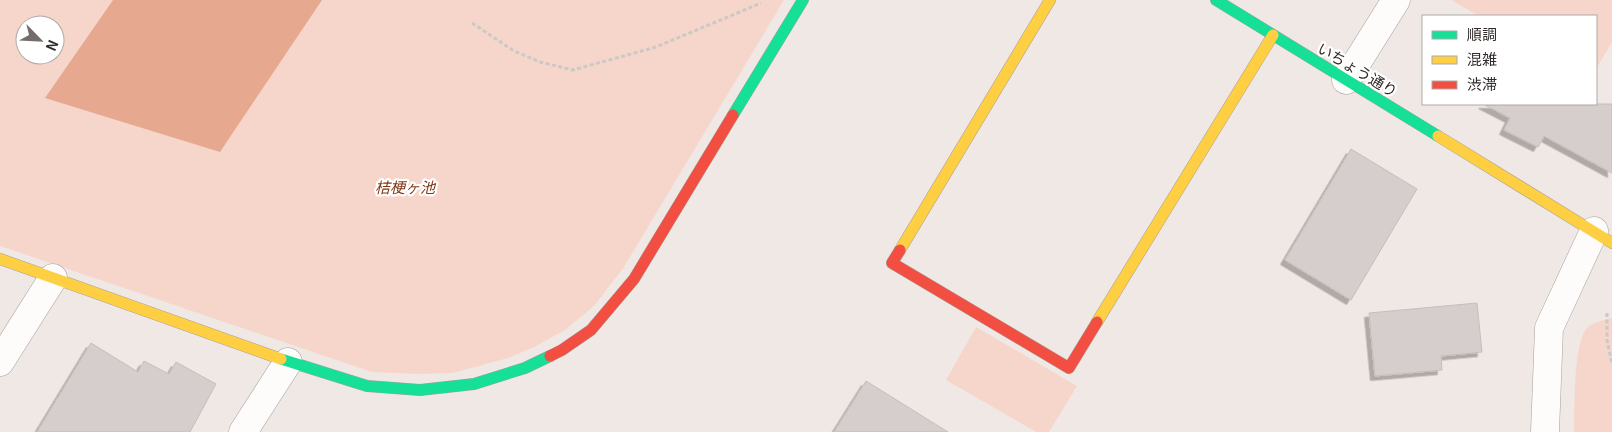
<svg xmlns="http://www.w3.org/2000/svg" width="1612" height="432" font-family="Georgia,'Noto Sans JP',serif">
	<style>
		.green { fill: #f6d6cb; fill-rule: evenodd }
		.water { fill: #e6a88f }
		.building { fill: #d5cecc; stroke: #c5bebb; filter: url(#shadow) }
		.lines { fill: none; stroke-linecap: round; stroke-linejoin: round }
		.street-casing { stroke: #a6a09e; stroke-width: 29 }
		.fast-casing { stroke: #a6a09e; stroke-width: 12 }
		.slow-casing { stroke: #a6a09e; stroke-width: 12 }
		.jam-casing { stroke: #a6a09e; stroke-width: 12 }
		.path { stroke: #cbc8c6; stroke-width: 3; stroke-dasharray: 4 2.5; stroke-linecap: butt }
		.street { stroke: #fdfcfb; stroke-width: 28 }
		.fast { stroke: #16e098; stroke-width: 11 }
		.slow { stroke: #ffcf43; stroke-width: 11 }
		.jam { stroke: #f24e42; stroke-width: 11 }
		.labels { text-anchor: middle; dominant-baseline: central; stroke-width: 4.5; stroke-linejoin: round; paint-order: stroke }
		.street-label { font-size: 15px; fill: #302a28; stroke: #fff }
		.park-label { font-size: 15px; font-style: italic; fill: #823614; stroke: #fff }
	</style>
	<defs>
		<filter id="shadow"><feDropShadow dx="-4.5" dy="4.5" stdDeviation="0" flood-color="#0004"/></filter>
	</defs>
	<rect width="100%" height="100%" fill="#f0e8e4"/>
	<g class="green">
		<path d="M 0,0 L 784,0 L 624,267 L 594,306 L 565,330 L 534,347 L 508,358 L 453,373 L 419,374 L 372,372 L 0,246 ZM 25,25 L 55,25 L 55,55 L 25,55 Z"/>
		<path d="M 1451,0 L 1612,0 L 1612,42 L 1596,69 L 1596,16 L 1479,16 Z"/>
		<path d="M 1612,318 L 1612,432 L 1574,432 C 1575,410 1573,343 1587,328 C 1593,322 1605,320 1612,318 Z"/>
		<path d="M 976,327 L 1077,386 L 1049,432 L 1036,432 L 946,380 Z"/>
	</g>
	<path class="water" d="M 113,0 L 322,0 L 220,152 L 45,98 Z"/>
	<g class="building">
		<path d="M 1483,104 L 1612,104 L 1612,173 L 1544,136 L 1538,147 L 1504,130 L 1510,118 Z"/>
		<path d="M 1351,149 L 1417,189 L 1351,300 L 1285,260 Z"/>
		<path d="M 1477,303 L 1482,352 L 1441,356 L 1442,370 L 1375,376 L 1369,313 Z"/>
		<path d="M 91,343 L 138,372 L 144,361 L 169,374 L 176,362 L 216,384 L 190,432 L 37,432 Z"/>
		<path d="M 866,381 L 948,432 L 834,432 Z"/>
	</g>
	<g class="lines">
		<defs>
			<g id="street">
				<path d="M 1346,80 L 1396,0"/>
				<path d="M 0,362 L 53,278"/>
				<path d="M 243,432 L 288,362"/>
				<path d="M 1545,432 L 1549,328 L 1594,231"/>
			</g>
			<g id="fast">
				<path d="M 1216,0 L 1438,136"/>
				<path d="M 733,115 L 803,0"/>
				<path d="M 281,359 L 367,386 L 420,390 L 474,384 L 525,368 L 550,356"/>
			</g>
			<g id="slow">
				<path d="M 1438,136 L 1612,243"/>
				<path d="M 900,250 L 1050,0"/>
				<path d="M 0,259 L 281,359"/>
				<path d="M 1097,322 L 1273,35"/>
			</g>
			<g id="jam">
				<path d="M 900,250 L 892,263 L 1069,368 L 1097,322"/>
				<path d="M 550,356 L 562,350 L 591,330 L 634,279 L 733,115"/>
			</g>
		</defs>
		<use href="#street" class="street-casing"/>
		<use href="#fast" class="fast-casing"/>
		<use href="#slow" class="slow-casing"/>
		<use href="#jam" class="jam-casing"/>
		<g class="path">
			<path d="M 472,23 L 514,51 L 540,62 L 573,70 L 656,47 L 761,3"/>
			<path d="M 1607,313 L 1607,340 L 1612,364"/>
		</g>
		<use href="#street" class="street"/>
		<use href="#fast" class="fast"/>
		<use href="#slow" class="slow"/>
		<use href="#jam" class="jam"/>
	</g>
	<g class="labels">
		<g class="street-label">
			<text transform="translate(1358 69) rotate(31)">いちょう通り</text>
		</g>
		<g class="park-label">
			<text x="405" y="186">桔梗ヶ池</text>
		</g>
	</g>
	<rect x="1422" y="15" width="175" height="90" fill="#ffffff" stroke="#acaaa9"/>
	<rect x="1432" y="31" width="25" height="8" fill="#16e098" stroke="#acaaa9"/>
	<text x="1467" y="40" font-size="15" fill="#302a28">順調</text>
	<rect x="1432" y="56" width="25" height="8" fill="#ffcf43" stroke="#acaaa9"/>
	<text x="1467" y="65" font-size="15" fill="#302a28">混雑</text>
	<rect x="1432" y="81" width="25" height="8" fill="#f24e42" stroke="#acaaa9"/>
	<text x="1467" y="90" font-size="15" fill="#302a28">渋滞</text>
	<g transform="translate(40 40) rotate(114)"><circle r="24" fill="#ffffff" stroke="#acaaa9"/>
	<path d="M0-4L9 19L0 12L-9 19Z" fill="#736c6a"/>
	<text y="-8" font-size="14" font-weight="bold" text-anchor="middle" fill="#302a28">N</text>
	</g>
</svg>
